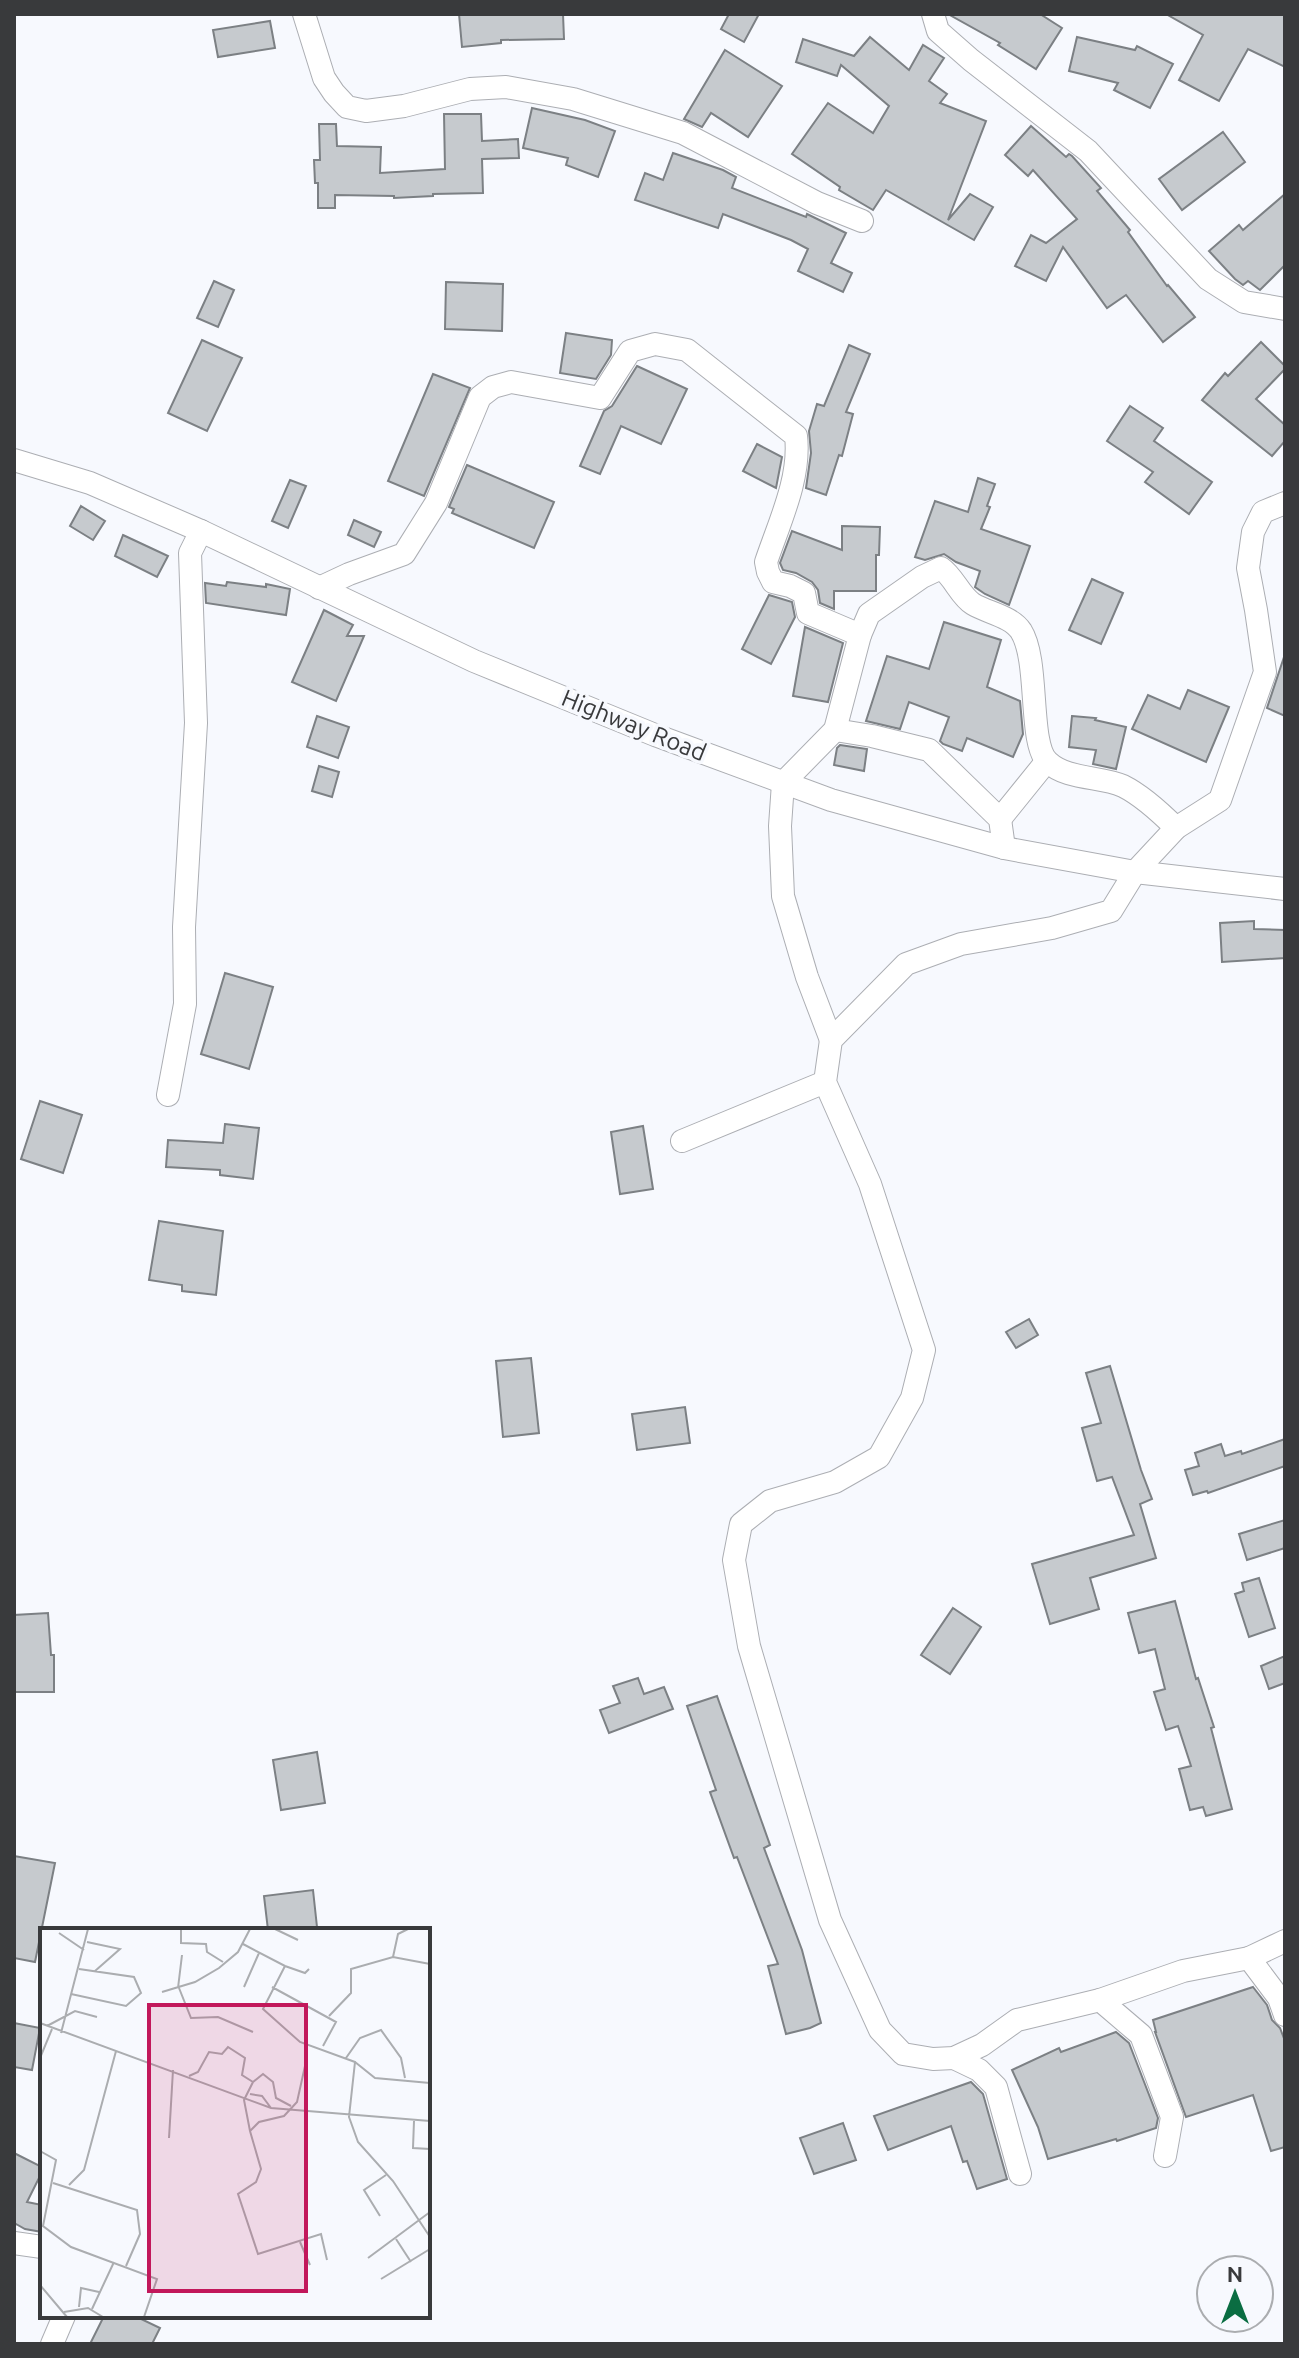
<svg xmlns="http://www.w3.org/2000/svg" width="1299" height="2358" font-family="Ubuntu,sans-serif">
	<style>
		.building { fill: #c6cace; stroke: #7c8084; stroke-width: 2 }
		.lines { fill: none; stroke-linecap: round; stroke-linejoin: round }
		.minor-casing { stroke: #acaeb3; stroke-width: 24 }
		.minor { stroke: #fff; stroke-width: 22 }
		.labels { text-anchor: middle; dominant-baseline: central; stroke-width: 7; stroke-linejoin: round; paint-order: stroke }
		.street-label { font-size: 24px; fill: #393a3c; stroke: #f7f9fe }
		.inset-road { fill: none; stroke: #abadb0; stroke-width: 2 }
		.view { fill: #c2185b; fill-opacity: 0.15; stroke: #c2185b; stroke-width: 4 }
		.inset-edge { fill: none; stroke: #393a3c; stroke-width: 4 }
	</style>
	<rect width="100%" height="100%" fill="#f7f9fe"/>
	<g class="building">
		<path d="M 459,14 L 563,14 L 564,39 L 501,40 L 501,43 L 462,47 Z"/>
		<path d="M 729,14 L 759,14 L 744,42 L 721,29 Z"/>
		<path d="M 948,14 L 1040,14 L 1062,28 L 1036,69 L 998,45 L 1000,43 Z"/>
		<path d="M 1166,14 L 1285,14 L 1285,67 L 1248,49 L 1219,101 L 1179,80 L 1203,35 Z"/>
		<path d="M 270,21 L 275,48 L 218,57 L 213,30 Z"/>
		<path d="M 870,37 L 909,70 L 923,45 L 944,58 L 929,81 L 947,94 L 940,103 L 986,121 L 948,220 L 970,194 L 993,207 L 974,240 L 886,190 L 873,210 L 839,190 L 840,187 L 792,154 L 828,103 L 873,133 L 889,106 L 841,65 L 837,76 L 796,62 L 803,39 L 854,56 Z"/>
		<path d="M 1077,37 L 1135,50 L 1137,46 L 1173,64 L 1150,108 L 1114,90 L 1118,83 L 1069,71 Z"/>
		<path d="M 725,50 L 782,86 L 748,137 L 711,113 L 702,127 L 684,119 Z"/>
		<path d="M 532,108 L 585,120 L 615,131 L 598,177 L 566,165 L 568,158 L 523,148 Z"/>
		<path d="M 444,114 L 481,114 L 482,141 L 518,139 L 519,158 L 482,159 L 483,193 L 433,194 L 433,196 L 394,198 L 394,196 L 335,195 L 335,208 L 318,208 L 318,183 L 315,183 L 314,160 L 320,160 L 319,124 L 336,124 L 337,146 L 381,147 L 380,173 L 445,169 Z"/>
		<path d="M 1031,126 L 1066,157 L 1069,154 L 1072,156 L 1101,188 L 1097,191 L 1130,230 L 1128,232 L 1167,286 L 1168,285 L 1195,317 L 1163,342 L 1126,295 L 1107,308 L 1063,247 L 1046,281 L 1015,266 L 1031,235 L 1046,243 L 1077,219 L 1033,170 L 1028,176 L 1005,155 Z"/>
		<path d="M 1223,132 L 1245,162 L 1182,210 L 1159,179 Z"/>
		<path d="M 673,153 L 723,170 L 736,177 L 732,188 L 806,217 L 807,214 L 846,233 L 831,263 L 852,273 L 843,292 L 798,271 L 808,249 L 791,240 L 723,214 L 718,228 L 635,200 L 645,173 L 663,180 Z"/>
		<path d="M 1285,194 L 1285,265 L 1260,290 L 1248,281 L 1243,285 L 1235,279 L 1209,251 L 1239,225 L 1243,230 Z"/>
		<path d="M 214,281 L 234,290 L 218,327 L 197,318 Z"/>
		<path d="M 446,282 L 503,284 L 502,331 L 445,329 Z"/>
		<path d="M 566,333 L 612,340 L 611,355 L 596,379 L 560,373 Z"/>
		<path d="M 202,340 L 242,358 L 207,431 L 168,413 Z"/>
		<path d="M 1261,342 L 1285,366 L 1285,369 L 1256,399 L 1285,425 L 1285,441 L 1272,456 L 1202,400 L 1225,373 L 1228,376 Z"/>
		<path d="M 849,345 L 870,354 L 846,412 L 853,414 L 842,456 L 839,455 L 826,495 L 806,488 L 811,453 L 809,431 L 817,404 L 824,406 Z"/>
		<path d="M 637,366 L 687,389 L 661,444 L 621,426 L 600,474 L 580,466 L 604,411 L 612,406 Z"/>
		<path d="M 433,374 L 470,388 L 424,496 L 388,481 Z"/>
		<path d="M 1130,406 L 1163,428 L 1154,441 L 1212,482 L 1189,514 L 1145,482 L 1153,472 L 1107,441 Z"/>
		<path d="M 757,444 L 782,457 L 776,488 L 743,471 Z"/>
		<path d="M 467,465 L 554,502 L 534,548 L 452,513 L 454,509 L 449,507 Z"/>
		<path d="M 978,478 L 995,484 L 987,506 L 990,507 L 981,529 L 1030,546 L 1009,605 L 985,594 L 975,587 L 980,571 L 956,562 L 944,554 L 925,560 L 915,557 L 935,501 L 968,512 Z"/>
		<path d="M 290,480 L 306,486 L 288,528 L 272,521 Z"/>
		<path d="M 81,506 L 105,521 L 93,540 L 70,526 Z"/>
		<path d="M 354,520 L 381,532 L 374,547 L 348,535 Z"/>
		<path d="M 842,526 L 880,527 L 879,555 L 876,555 L 876,591 L 834,591 L 834,609 L 820,603 L 818,590 L 812,582 L 796,573 L 783,570 L 780,563 L 792,531 L 842,550 Z"/>
		<path d="M 123,535 L 168,556 L 157,577 L 115,556 Z"/>
		<path d="M 1092,579 L 1123,593 L 1101,644 L 1069,630 Z"/>
		<path d="M 227,582 L 266,587 L 266,584 L 290,589 L 286,615 L 206,603 L 205,583 L 226,586 Z"/>
		<path d="M 769,595 L 792,602 L 795,617 L 771,664 L 742,649 Z"/>
		<path d="M 324,610 L 353,625 L 347,636 L 364,636 L 336,701 L 292,682 Z"/>
		<path d="M 944,622 L 1001,640 L 987,687 L 1020,701 L 1023,734 L 1013,757 L 967,738 L 962,751 L 943,744 L 940,741 L 949,717 L 909,702 L 900,729 L 866,721 L 887,656 L 929,669 Z"/>
		<path d="M 805,627 L 843,643 L 828,702 L 793,696 Z"/>
		<path d="M 1285,654 L 1285,716 L 1267,708 Z"/>
		<path d="M 1188,690 L 1229,707 L 1206,762 L 1132,729 L 1148,695 L 1180,709 Z"/>
		<path d="M 317,716 L 349,727 L 338,758 L 307,747 Z"/>
		<path d="M 1072,716 L 1096,718 L 1095,720 L 1126,727 L 1116,769 L 1093,764 L 1096,750 L 1069,747 Z"/>
		<path d="M 840,745 L 867,749 L 864,771 L 834,765 L 837,748 Z"/>
		<path d="M 319,766 L 339,772 L 332,797 L 312,791 Z"/>
		<path d="M 1254,921 L 1254,929 L 1285,930 L 1285,958 L 1222,962 L 1220,923 Z"/>
		<path d="M 225,973 L 273,987 L 249,1069 L 201,1054 Z"/>
		<path d="M 40,1101 L 82,1115 L 63,1173 L 21,1159 Z"/>
		<path d="M 225,1124 L 259,1128 L 253,1179 L 220,1175 L 220,1170 L 166,1167 L 168,1140 L 223,1143 Z"/>
		<path d="M 643,1126 L 653,1189 L 620,1194 L 611,1132 Z"/>
		<path d="M 159,1221 L 223,1231 L 216,1295 L 182,1291 L 182,1285 L 149,1280 Z"/>
		<path d="M 1029,1319 L 1038,1335 L 1016,1348 L 1006,1332 Z"/>
		<path d="M 531,1358 L 539,1433 L 503,1437 L 496,1361 Z"/>
		<path d="M 1110,1366 L 1141,1470 L 1152,1499 L 1140,1504 L 1156,1558 L 1090,1578 L 1099,1609 L 1050,1624 L 1032,1564 L 1134,1535 L 1112,1477 L 1097,1481 L 1082,1428 L 1101,1423 L 1086,1373 Z"/>
		<path d="M 685,1407 L 690,1443 L 637,1450 L 632,1414 Z"/>
		<path d="M 1285,1439 L 1285,1466 L 1208,1493 L 1207,1491 L 1193,1495 L 1185,1470 L 1199,1466 L 1195,1453 L 1221,1444 L 1225,1456 L 1241,1451 L 1242,1454 Z"/>
		<path d="M 1285,1520 L 1285,1548 L 1247,1560 L 1239,1534 Z"/>
		<path d="M 1259,1578 L 1275,1628 L 1249,1637 L 1235,1594 L 1244,1591 L 1242,1583 Z"/>
		<path d="M 1175,1601 L 1196,1679 L 1198,1678 L 1214,1727 L 1211,1728 L 1232,1809 L 1206,1816 L 1203,1807 L 1190,1810 L 1179,1769 L 1191,1766 L 1178,1726 L 1166,1730 L 1154,1692 L 1165,1689 L 1155,1649 L 1139,1653 L 1128,1613 Z"/>
		<path d="M 953,1608 L 981,1627 L 950,1674 L 921,1655 Z"/>
		<path d="M 48,1613 L 51,1655 L 54,1655 L 54,1692 L 14,1692 L 14,1615 Z"/>
		<path d="M 1285,1656 L 1285,1683 L 1269,1689 L 1261,1666 Z"/>
		<path d="M 638,1678 L 644,1694 L 664,1687 L 673,1709 L 609,1733 L 600,1710 L 620,1703 L 613,1686 Z"/>
		<path d="M 717,1696 L 770,1845 L 764,1848 L 802,1950 L 821,2023 L 810,2028 L 786,2034 L 768,1966 L 778,1964 L 737,1857 L 734,1858 L 710,1792 L 716,1790 L 687,1706 Z"/>
		<path d="M 317,1752 L 325,1803 L 281,1810 L 273,1760 Z"/>
		<path d="M 14,1856 L 55,1863 L 35,1962 L 14,1958 Z"/>
		<path d="M 313,1890 L 317,1927 L 268,1930 L 264,1896 Z"/>
		<path d="M 1253,1987 L 1267,2005 L 1272,2020 L 1280,2028 L 1285,2041 L 1285,2147 L 1271,2151 L 1253,2095 L 1186,2117 L 1155,2032 L 1156,2032 L 1153,2020 Z"/>
		<path d="M 14,2023 L 40,2028 L 32,2070 L 14,2067 Z"/>
		<path d="M 1116,2032 L 1129,2043 L 1158,2118 L 1156,2128 L 1117,2141 L 1116,2139 L 1048,2159 L 1038,2127 L 1012,2070 L 1059,2048 L 1061,2052 Z"/>
		<path d="M 971,2082 L 983,2094 L 1007,2179 L 977,2189 L 967,2161 L 963,2162 L 951,2126 L 888,2150 L 874,2116 Z"/>
		<path d="M 843,2123 L 856,2160 L 814,2174 L 800,2138 Z"/>
		<path d="M 14,2153 L 42,2167 L 42,2172 L 27,2202 L 42,2205 L 42,2232 L 25,2229 L 16,2224 L 14,2227 Z"/>
		<path d="M 104,2316 L 135,2316 L 160,2328 L 152,2344 L 90,2344 Z"/>
	</g>
	<g class="lines">
		<defs>
			<g id="minor">
				<path d="M 304,14 L 324,78 L 334,93 L 347,107 L 366,111 L 404,106 L 470,89 L 506,87 L 573,99 L 683,133 L 817,203 L 862,221"/>
				<path d="M 933,14 L 938,31 L 971,60 L 1088,151 L 1208,279 L 1244,302 L 1285,309"/>
				<path d="M 14,460 L 90,483 L 201,531 L 474,661 L 655,735 L 831,800 L 1004,848 L 1135,872 L 1285,889"/>
				<path d="M 1285,503 L 1263,512 L 1253,532 L 1248,568 L 1256,610 L 1265,672 L 1220,800 L 1176,828 L 1135,872 L 1111,911 L 1052,928 L 961,944 L 906,964 L 831,1040 L 825,1082 L 870,1184 L 924,1350 L 912,1398 L 879,1457 L 835,1482 L 770,1501 L 741,1524 L 734,1560 L 749,1646 L 830,1920 L 880,2030 L 903,2054 L 933,2059 L 954,2058 L 982,2045 L 1017,2020 L 1100,2000 L 1183,1971 L 1249,1958 L 1285,1941"/>
				<path d="M 319,588 L 349,574 L 404,554 L 436,503 L 480,397 L 493,387 L 511,382 L 600,398 L 630,351 L 655,344 L 687,350 L 796,436 C 801,478 779,523 766,562 L 768,572 L 773,582 L 790,586 L 804,593 L 808,613 L 860,635 L 835,730 L 783,783 L 780,826 L 783,896 L 807,977 L 831,1040"/>
				<path d="M 860,635 L 869,614 L 922,577 L 941,568 C 954,577 960,596 973,604 C 988,613 1011,616 1021,631 C 1040,661 1028,745 1048,762 C 1067,780 1101,776 1123,786 C 1143,796 1161,813 1176,828"/>
				<path d="M 835,730 L 872,736 L 929,750 L 1000,819 L 1004,848"/>
				<path d="M 1000,819 L 1046,762"/>
				<path d="M 168,1095 L 185,1004 L 184,927 L 196,723 L 190,553 L 201,531"/>
				<path d="M 682,1141 L 825,1082"/>
				<path d="M 1249,1958 L 1279,1998 L 1285,2015"/>
				<path d="M 1100,2000 L 1141,2035 L 1172,2117 L 1165,2156"/>
				<path d="M 954,2058 L 979,2070 L 996,2087 L 1020,2174"/>
				<path d="M 14,2243 L 42,2247"/>
				<path d="M 52,2344 L 64,2316"/>
			</g>
		</defs>
		<use href="#minor" class="minor-casing"/>
		<use href="#minor" class="minor"/>
	</g>
	<g class="labels">
		<g class="street-label">
			<text transform="translate(634 725) rotate(22)">Highway Road</text>
		</g>
	</g>
	<g transform="translate(40 1928)">
		<rect width="390" height="390" fill="#f7f9fe"/>
		<path class="inset-road" d="M 141,1 L 141,15 L 166,16 L 167,24 L 183,34M 235,1 L 258,12M 19,5 L 44,22M 47,14 L 80,21 L 55,43M 203,16 L 245,38 L 265,45 L 269,41M 353,29 L 358,6 L 368,1M 245,38 L 223,81 L 260,114 L 315,134 L 309,189 L 318,214 L 353,253 L 390,309M 204,59 L 219,25M 232,59 L 296,94 L 283,118M 138,60 L 142,27M 139,60 L 151,90 L 178,89 L 213,104M 122,64 L 155,54 L 179,40 L 198,24 L 210,1M 31,66 L 86,78 L 101,65 L 94,49 L 39,41M 289,88 L 311,65 L 311,41 L 353,29 L 390,36M 0,95 L 231,180 L 390,193M 7,98 L 35,83 L 57,89M 21,105 L 48,1M 0,130 L 12,101M 306,130 L 320,110 L 341,102 L 361,130 L 365,150M 315,134 L 335,150 L 390,155M 265,138 L 257,174 L 244,188 L 219,194 L 210,203 L 221,241 L 216,254 L 198,266 L 218,326 L 281,306 L 287,332M 149,148 L 158,144 L 169,124 L 182,126 L 188,119 L 205,130 L 202,147 L 213,154 L 204,172 L 210,203M 213,154 L 223,146 L 233,154 L 236,170 L 251,178M 210,166 L 222,168 L 231,180M 374,193 L 373,220 L 390,221M 129,210 L 133,142M 0,223 L 16,232 L 3,298 L 31,319 L 117,351 L 104,389M 13,255 L 97,282 L 100,306 L 86,338M 29,257 L 44,242 L 76,123M 340,288 L 324,262 L 346,247M 356,311 L 371,334M 260,314 L 270,337M 328,330 L 390,284M 341,351 L 390,321M 0,357 L 27,389M 39,379 L 41,360 L 59,364M 52,381 L 74,334M 24,384 L 48,380 L 63,389"/>
		<path class="view" d="M 109,77 L 266,77 L 266,363 L 109,363 Z"/>
		<rect width="390" height="390" class="inset-edge"/>
	</g>
	<rect width="1299" height="2358" fill="none" stroke="#393a3c" stroke-width="32"/>
	<g transform="translate(1235 2294)"><circle r="38" fill="#f7f9fe" stroke="#abadb0" stroke-width="2"/>
	<path d="M0-6L14 30L0 20L-14 30Z" fill="#0a6d42"/>
	<text y="-12" font-size="22" font-weight="bold" text-anchor="middle" fill="#393a3c">N</text>
	</g>
</svg>
